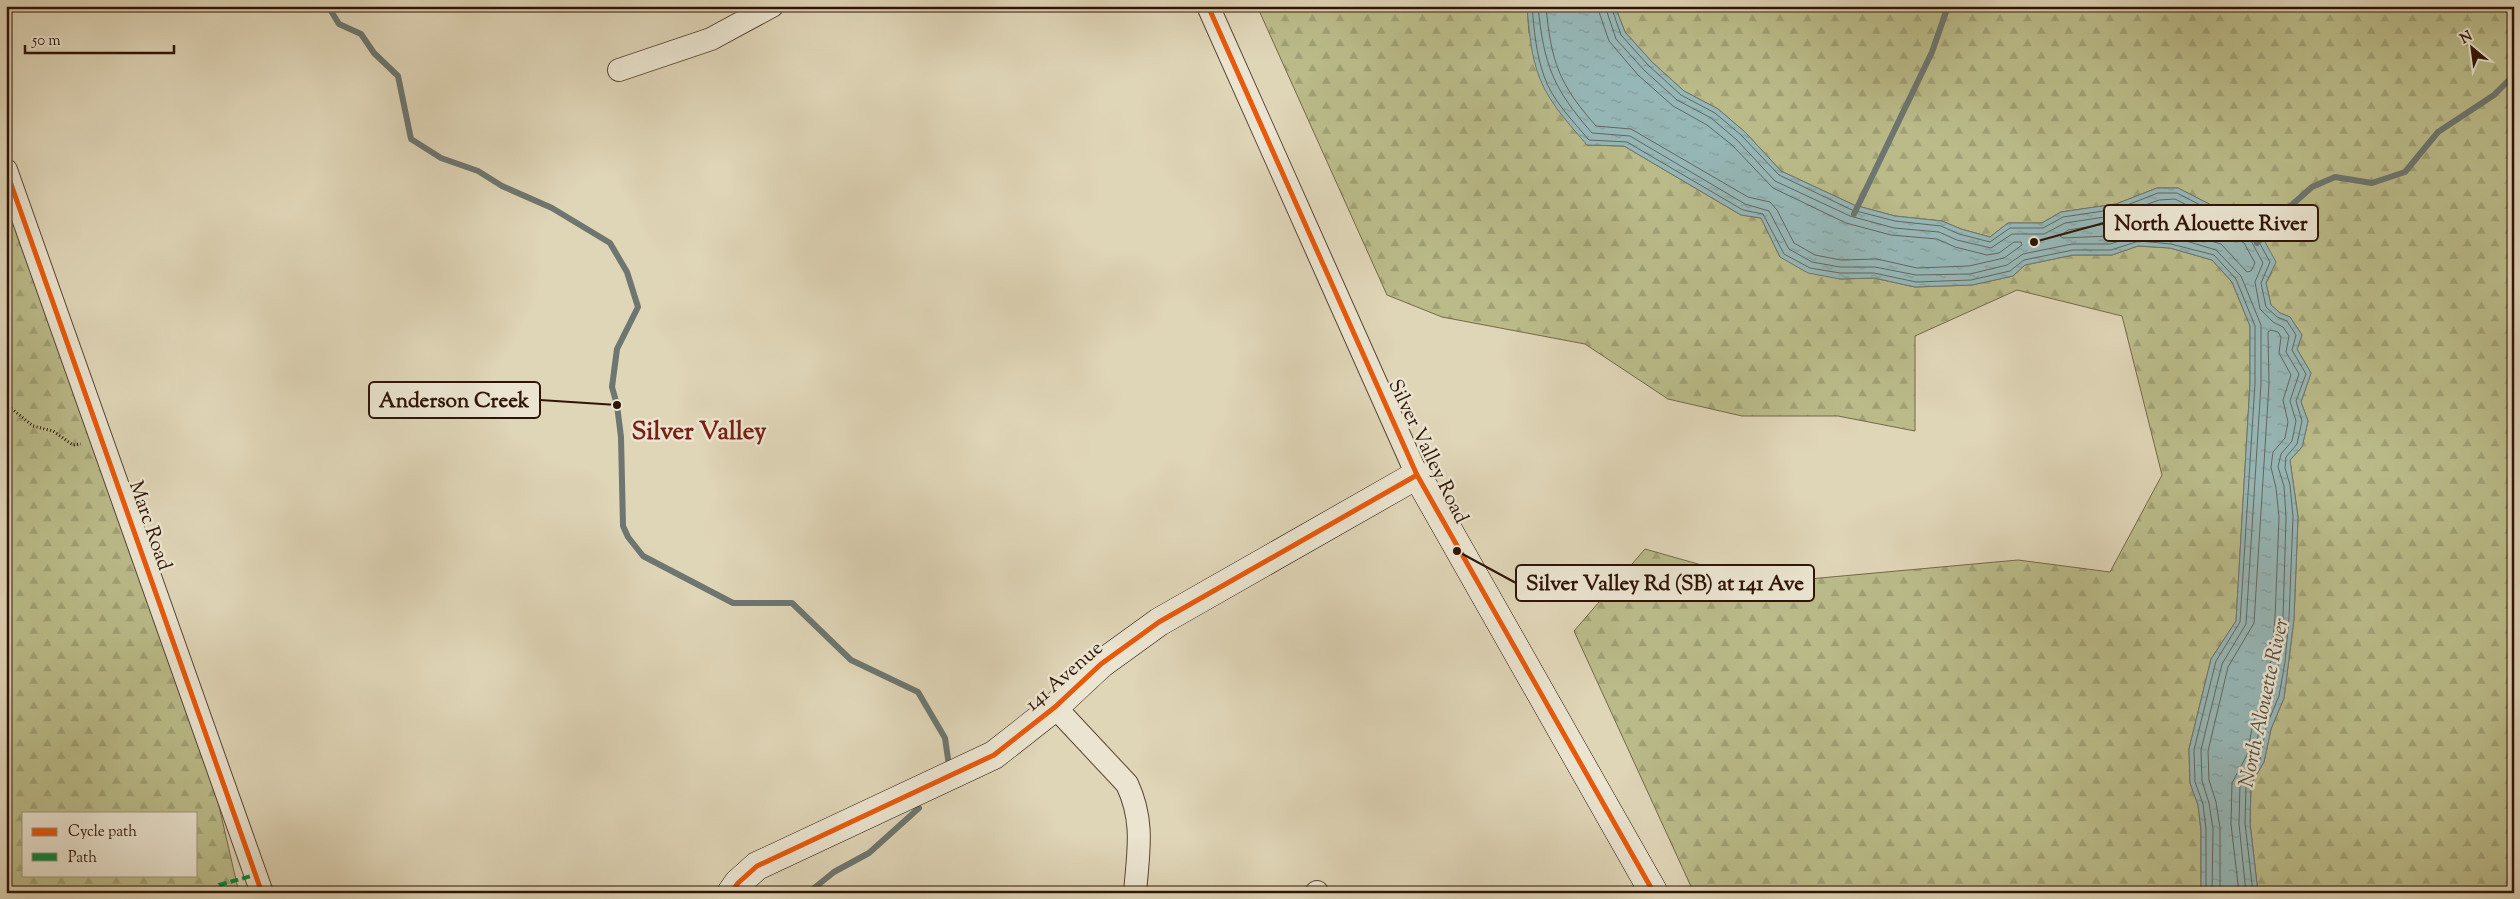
<svg xmlns="http://www.w3.org/2000/svg" width="2520" height="899" font-family="'Sorts Mill Goudy',serif">
	<style>
		.forest { fill: url(#forest-firs); stroke: #756847; fill-rule: evenodd }
		.water { fill: url(#water-ripples); stroke: #6d7670 }
		.lines { fill: none; stroke-linecap: round; stroke-linejoin: round }
		.shore { stroke: #63665e; stroke-width: 1 }
		.stream { stroke: #6d7670; stroke-width: 6 }
		.street-casing { stroke: #5c4432; stroke-width: 24 }
		.secondary-casing { stroke: #301405; stroke-width: 29 }
		.path { stroke: #301405; stroke-width: 3; stroke-dasharray: 1 2.5; stroke-linecap: butt }
		.street { stroke: #eae4d0; stroke-width: 22 }
		.secondary { stroke: #eae4d0; stroke-width: 28 }
		.quiet { stroke: #00873e; stroke-width: 4; stroke-dasharray: 8 4; stroke-linecap: butt }
		.cycleway-casing { stroke: #eae4d0; stroke-width: 8 }
		.cycleway { stroke: #e8590c; stroke-width: 5 }
		.labels { text-anchor: middle; dominant-baseline: central; stroke-width: 5; stroke-linejoin: round; paint-order: stroke }
		.street-label { font-size: 20px; fill: #301405; stroke: #eae4d0 }
		.water-label { font-size: 21px; font-style: italic; fill: #544d43; stroke: #eae4d0 }
		.district-label { font-size: 25px; font-weight: bold; fill: #7a1f14; stroke: #eae4d0 }
		.leader { fill: none; stroke: #301405; stroke-width: 2 }
		.callout-dot { fill: #301405; stroke: #eae4d0; stroke-width: 2 }
		.callout { fill: #eae4d0; stroke: #301405; stroke-width: 2 }
		.callout-label { font-size: 21px; text-anchor: middle; font-weight: bold; fill: #301405 }
	</style>
	<defs>
		<pattern id="forest-firs" width="22" height="20" patternUnits="userSpaceOnUse" patternTransform="scale(1.25)"><rect width="22" height="20" fill="#babb89"/><path d="M5 1l3.5 6h-7zM16 11l3.5 6h-7z" fill="#a0a075"/></pattern>
		<pattern id="water-ripples" width="26" height="14" patternUnits="userSpaceOnUse" patternTransform="scale(1.25)"><rect width="26" height="14" fill="#96b7b7"/><path d="M2 4q2-2 4 0t4 0M15 11q2-2 4 0t4 0" fill="none" stroke="#829c9c"/></pattern>
	</defs>
	<rect width="100%" height="100%" fill="#dfd5b7"/>
	<filter id="stains"><feTurbulence type="fractalNoise" baseFrequency=".004" numOctaves="4"/><feColorMatrix values="0 0 0 0 .2 0 0 0 0 .09 0 0 0 0 .02 0 0 0 .5 -.17"/></filter>
	<radialGradient id="worn" r=".72"><stop offset=".6" stop-color="#630" stop-opacity="0"/><stop offset="1" stop-color="#630" stop-opacity=".3"/></radialGradient>
	<g class="forest">
		<path d="M 1257,6 L 1527,6 L 1529,33 L 1587,145 L 1624,146 L 1741,215 L 1761,218 L 1780,257 L 1840,279 L 1874,278 L 1915,287 L 1972,285 L 2013,276 L 2025,265 L 2073,255 L 2112,255 L 2138,246 L 2170,248 L 2212,260 L 2232,282 L 2250,326 L 2250,383 L 2236,621 L 2211,659 L 2189,749 L 2190,783 L 2198,805 L 2201,830 L 2201,893 L 1694,893 L 1574,631 L 1645,549 L 1765,583 L 2018,560 L 2110,572 L 2162,475 L 2122,316 L 2017,290 L 1915,336 L 1915,431 L 1838,416 L 1742,416 L 1668,399 L 1585,344 L 1442,317 L 1387,295 Z"/>
		<path d="M 1615,6 L 2514,6 L 2514,893 L 2258,893 L 2250,823 L 2251,784 L 2264,762 L 2271,729 L 2284,698 L 2294,619 L 2298,517 L 2290,460 L 2302,447 L 2308,421 L 2301,402 L 2311,373 L 2297,349 L 2302,335 L 2290,317 L 2280,313 L 2271,305 L 2266,283 L 2272,272 L 2258,229 L 2178,188 L 2157,188 L 2116,204 L 2061,212 L 2042,223 L 2008,223 L 1990,237 L 1961,229 L 1942,221 L 1895,216 L 1854,205 L 1781,171 L 1745,132 L 1718,109 L 1684,91 L 1652,62 L 1625,32 Z"/>
		<path d="M 6,185 L 196,706 L 239,893 L 6,893 ZM 24,813 L 196,813 L 196,875 L 24,875 Z"/>
	</g>
	<path class="water" d="M 1527,6 L 1615,6 L 1625,32 L 1652,62 L 1684,91 L 1718,109 L 1745,132 L 1781,171 L 1854,205 L 1895,216 L 1942,221 L 1961,229 L 1990,237 L 2008,223 L 2042,223 L 2061,212 L 2116,204 L 2157,188 L 2178,188 L 2258,229 L 2276,262 L 2266,283 L 2271,305 L 2280,313 L 2290,317 L 2302,335 L 2297,349 L 2311,373 L 2301,402 L 2308,421 L 2302,447 L 2290,460 L 2298,517 L 2294,619 L 2284,698 L 2271,729 L 2264,762 L 2251,784 L 2250,823 L 2258,893 L 2201,893 L 2201,830 L 2198,805 L 2190,783 L 2189,749 L 2211,659 L 2236,621 L 2250,383 L 2250,326 L 2232,282 L 2212,260 L 2170,248 L 2138,246 L 2112,255 L 2073,255 L 2025,265 L 2013,276 L 1972,285 L 1915,287 L 1874,278 L 1840,279 L 1808,273 L 1780,257 L 1761,218 L 1741,215 L 1624,146 L 1587,145 C 1570,125 1550,104 1540,79 C 1531,57 1529,30 1527,6 Z"/>
	<g class="lines">
		<g class="shore">
			<path d="M 1532,6 C 1534,29 1536,54 1544,76 C 1552,100 1573,121 1589,140 L 1627,142 L 1743,210 L 1763,214 L 1784,254 L 1810,268 L 1840,273 L 1874,273 L 1916,282 L 1971,280 L 2010,271 L 2024,260 L 2073,250 L 2111,250 L 2139,241 L 2171,244 L 2214,255 L 2236,279 L 2255,326 L 2255,383 L 2240,622 L 2216,661 L 2194,750 L 2195,782 L 2203,804 L 2206,829 L 2206,893"/>
			<path d="M 1538,6 C 1544,66 1553,88 1592,133 L 1630,136 L 1745,204 L 1769,211 L 1789,249 L 1812,262 L 1840,267 L 1875,267 L 1916,275 L 1970,274 L 2007,265 L 2023,254 L 2072,244 L 2110,244 L 2139,235 L 2173,237 L 2216,250 L 2241,276 L 2261,325 L 2261,384 L 2246,624 L 2222,664 L 2201,750 L 2202,781 L 2209,803 L 2213,829 L 2212,893"/>
			<path d="M 1546,6 C 1551,62 1559,84 1596,126 L 1631,129 L 1748,197 L 1770,202 L 1777,210 L 1794,243 L 1815,255 L 1841,260 L 1877,259 L 1917,268 L 1969,266 L 2004,258 L 2022,245 L 2021,242 L 2014,242 L 1999,253 L 1987,255 L 1955,247 L 1937,239 L 1891,235 L 1846,223 L 1773,188 L 1732,145 L 1707,125 L 1673,106 L 1638,75 L 1609,41 L 1597,6"/>
			<path d="M 1605,6 L 1616,39 L 1644,70 L 1677,100 L 1711,118 L 1737,140 L 1775,181 L 1850,216 L 1894,228 L 1939,232 L 1957,240 L 1991,248 L 2012,234 L 2044,234 L 2065,223 L 2118,215 L 2159,200 L 2175,199 L 2249,237 L 2263,263 L 2255,282 L 2260,309 L 2273,322 L 2283,327 L 2289,336 L 2286,352 L 2299,374 L 2290,401 L 2296,421 L 2292,441 L 2281,454 L 2278,467 L 2284,486 L 2286,517 L 2283,618 L 2279,661 L 2273,695 L 2260,725 L 2254,758 L 2240,784 L 2239,824 L 2246,893"/>
			<path d="M 1611,6 L 1621,35 L 1648,65 L 1681,95 L 1715,113 L 1741,135 L 1779,175 L 1852,210 L 1895,221 L 1941,226 L 1959,234 L 1990,242 L 2010,228 L 2043,228 L 2063,217 L 2117,209 L 2158,193 L 2177,193 L 2254,233 L 2270,262 L 2261,283 L 2266,307 L 2277,317 L 2287,321 L 2296,335 L 2292,350 L 2306,374 L 2296,401 L 2302,421 L 2297,444 L 2286,457 L 2285,468 L 2290,485 L 2293,517 L 2289,618 L 2285,662 L 2279,696 L 2266,727 L 2260,760 L 2246,784 L 2245,823 L 2253,893"/>
			<path d="M 2160,207 L 2174,207 L 2228,234 L 2244,243 L 2255,263 L 2251,271 L 2247,272 L 2221,244 L 2174,230 L 2137,227 L 2109,236 L 2063,238 L 2060,236 L 2068,230 L 2119,222 Z"/>
			<path d="M 2220,893 L 2220,828 L 2216,802 L 2209,780 L 2208,751 L 2228,667 L 2254,623 L 2269,384 L 2268,332 L 2271,330 L 2278,332 L 2281,337 L 2279,353 L 2291,375 L 2283,400 L 2288,422 L 2285,438 L 2273,452 L 2271,467 L 2276,488 L 2279,517 L 2275,618 L 2271,660 L 2265,692 L 2253,723 L 2247,755 L 2232,783 L 2231,824 L 2239,893"/>
		</g>
		<g class="stream">
			<path d="M 328,6 L 339,24 L 361,34 L 374,53 L 398,76 L 411,139 L 441,158 L 478,171 L 502,186 L 552,208 L 610,243 L 627,272 L 638,307 L 617,349 L 612,387 L 617,405 L 621,437 L 623,526 L 628,537 L 643,556 L 733,603 L 792,603 L 851,660 L 918,692 L 945,738 L 949,766"/>
			<path d="M 1854,214 L 1932,52 L 1948,6"/>
			<path d="M 2257,243 L 2285,211 L 2312,187 L 2335,177 L 2372,183 L 2405,172 L 2438,132 L 2494,95 L 2514,75"/>
			<path d="M 808,893 L 834,872 L 869,853 L 919,808"/>
		</g>
		<defs>
			<g id="street">
				<path d="M 1208,6 L 1417,475"/>
				<path d="M 619,70 L 711,39 L 772,6"/>
				<path d="M 6,170 L 262,893"/>
				<path d="M 1055,707 L 1127,784 C 1145,822 1138,853 1135,893"/>
				<path d="M 1316,893 L 1317,892"/>
			</g>
			<path id="secondary" d="M 731,893 L 738,883 L 757,866 L 994,755 L 1055,707 L 1101,664 L 1159,622 L 1417,475 L 1654,893"/>
		</defs>
		<use href="#street" class="street-casing"/>
		<use href="#secondary" class="secondary-casing"/>
		<path class="path" d="M 6,404 L 33,426 L 53,431 L 73,445 L 81,444"/>
		<use href="#street" class="street"/>
		<use href="#secondary" class="secondary"/>
		<g class="quiet">
			<path d="M 6,887 L 9,893"/>
			<path d="M 210,893 L 219,885 L 255,875"/>
		</g>
		<defs>
			<g id="cycleway">
				<path d="M 1208,6 L 1417,475 L 1654,893"/>
				<path d="M 6,170 L 262,893"/>
				<path d="M 731,893 L 738,883 L 757,866 L 994,755 L 1055,707 L 1101,664 L 1159,622 L 1417,475"/>
			</g>
		</defs>
		<use href="#cycleway" class="cycleway-casing"/>
		<use href="#cycleway" class="cycleway"/>
	</g>
	<g class="labels">
		<g class="street-label">
			<text transform="translate(1427 452) rotate(64)">Silver Valley Road</text>
			<text transform="translate(149 526) rotate(71)">Marc Road</text>
			<text transform="translate(1065 677) rotate(-41)">141 Avenue</text>
		</g>
		<g class="water-label">
			<text transform="translate(2265 703) rotate(-78)">North Alouette River</text>
		</g>
		<g class="district-label">
			<text x="699" y="433">Silver Valley</text>
		</g>
	</g>
	<path class="leader" d="M2034 242L2104 223M617 405L540 400M1457 551L1516 583"/>
	<g class="callout-dot">
		<circle cx="2034" cy="242" r="5"/>
		<circle cx="617" cy="405" r="5"/>
		<circle cx="1457" cy="551" r="5"/>
	</g>
	<g class="callout">
		<rect x="2104" y="205" width="214" height="36" rx="5"/>
		<rect x="369" y="382" width="171" height="36" rx="5"/>
		<rect x="1516" y="565" width="298" height="36" rx="5"/>
	</g>
	<g class="callout-label">
		<text x="2211" y="230">North Alouette River</text>
		<text x="454" y="407">Anderson Creek</text>
		<text x="1665" y="590">Silver Valley Rd (SB) at 141 Ave</text>
	</g>
	<rect width="2520" height="899" fill="none" stroke="#dfd5b7" stroke-width="25"/>
	<rect x="8" y="8" width="2505" height="884" fill="none" stroke="#301405" stroke-width="2.5"/>
	<rect x="12" y="12" width="2495" height="874" fill="none" stroke="#301405"/>
	<rect x="22" y="812" width="175" height="65" fill="#eae4d0" stroke="#a0917f"/>
	<rect x="32" y="828" width="25" height="8" fill="#e8590c" stroke="#a0917f"/>
	<text x="68" y="836" font-size="15" fill="#301405">Cycle path</text>
	<rect x="32" y="853" width="25" height="8" fill="#00873e" stroke="#a0917f"/>
	<text x="68" y="862" font-size="15" fill="#301405">Path</text>
	<g transform="translate(2472 48) rotate(331)" stroke="#eae4d0" stroke-width="4" paint-order="stroke">
	<path d="M0-4L9 19L0 12L-9 19Z" fill="#301405"/>
	<text y="-8" font-size="14" font-weight="bold" text-anchor="middle" fill="#301405">N</text>
	</g>
	<path d="M25 45v8h149v-8" fill="none" stroke="#301405" stroke-width="2.5"/>
	<text x="32" y="45" font-size="15" fill="#301405" stroke="#eae4d0" stroke-width="4" paint-order="stroke">50 m</text>
	<rect width="100%" height="100%" filter="url(#stains)"/>
	<rect width="100%" height="100%" fill="url(#worn)"/>
</svg>
